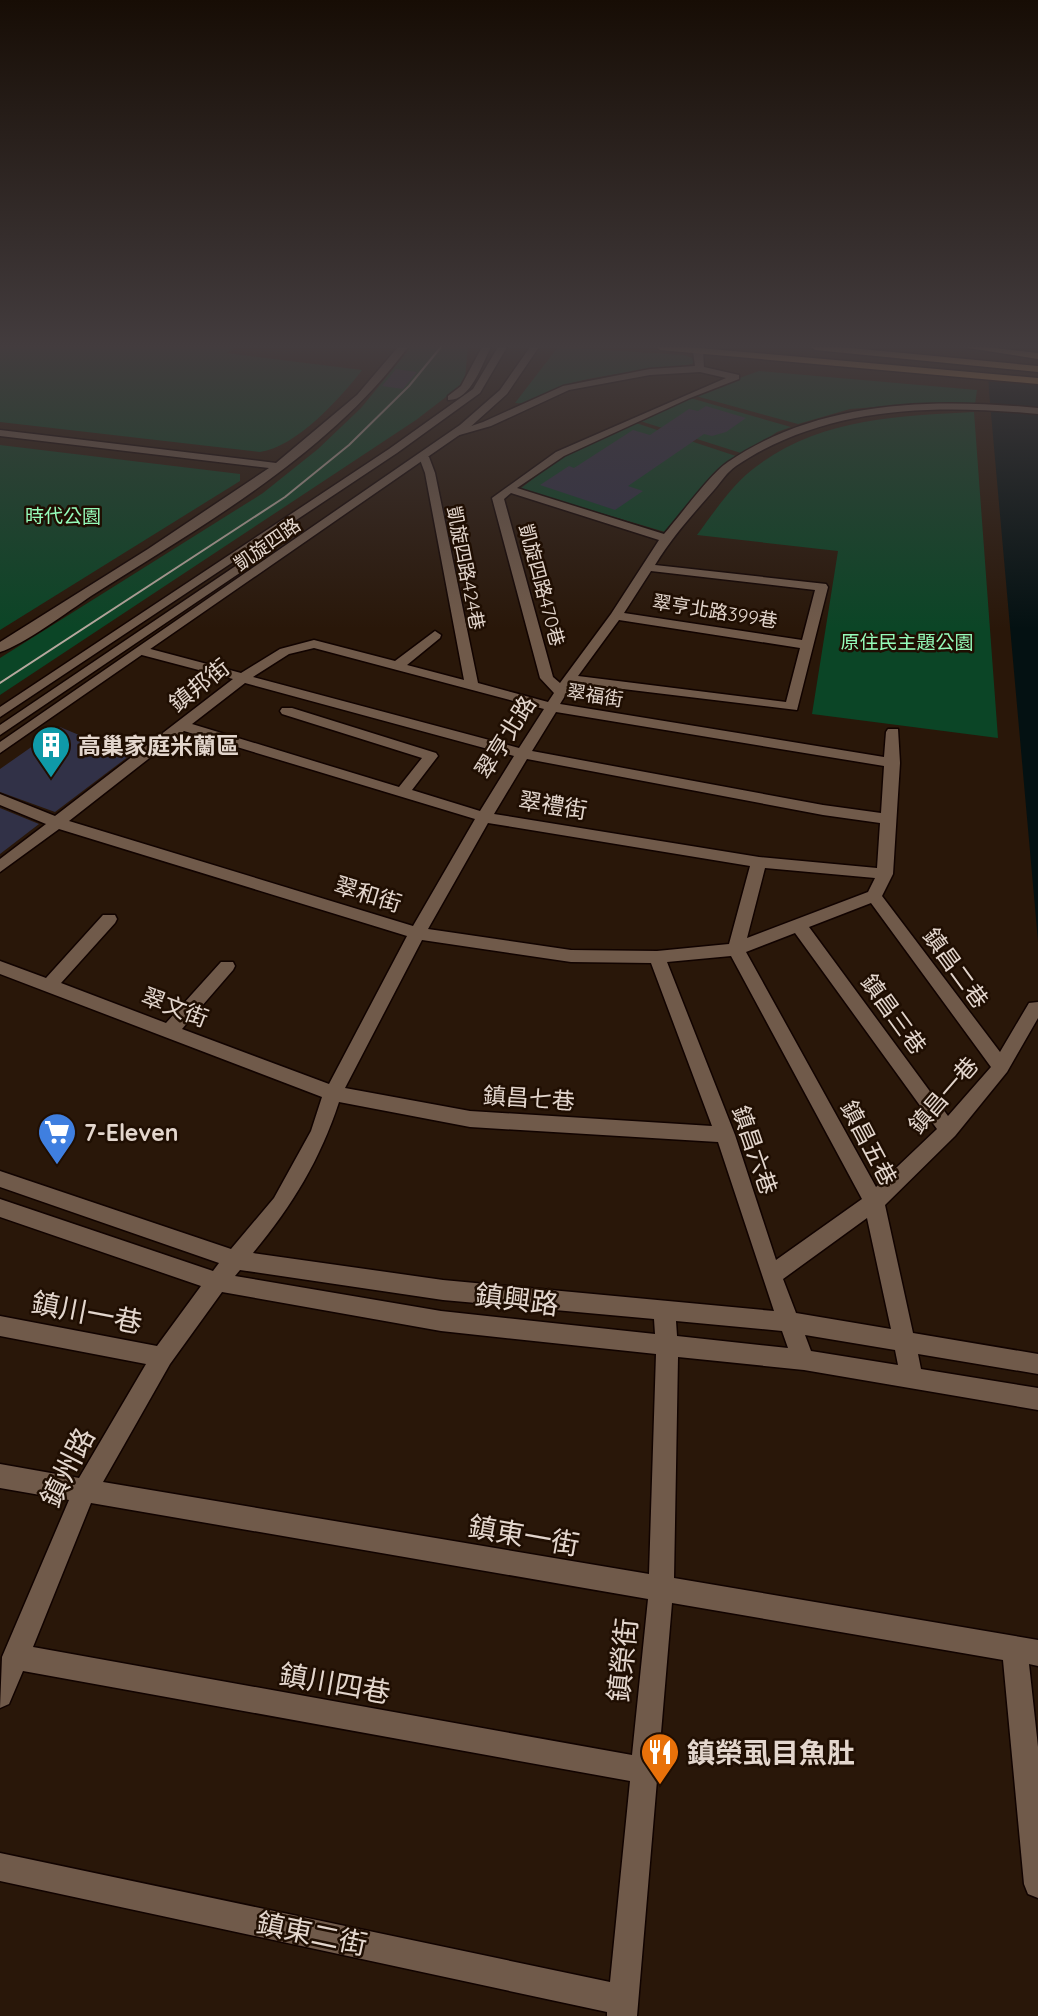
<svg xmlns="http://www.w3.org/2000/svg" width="1038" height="2016" font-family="Quicksand,'Noto Sans TC',sans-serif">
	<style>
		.green { fill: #0b4526 }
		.water { fill: #041112 }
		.pier { fill: #291709 }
		.building { fill: #313147 }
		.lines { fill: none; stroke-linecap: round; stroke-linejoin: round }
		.minor-casing { stroke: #110300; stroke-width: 3 }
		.tertiary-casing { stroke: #110300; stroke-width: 3 }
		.primary-casing { stroke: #110300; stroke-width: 3 }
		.minor { fill: #705a4a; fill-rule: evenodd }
		.tertiary { fill: #705a4a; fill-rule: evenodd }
		.primary { fill: #be8646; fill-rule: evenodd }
		.tram { stroke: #b6a89e; stroke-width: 2 }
		.labels { text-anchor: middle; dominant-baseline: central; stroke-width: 5; stroke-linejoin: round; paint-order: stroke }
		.far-park-label { font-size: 19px; fill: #96fcba; stroke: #1f0e02 }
		.far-street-label { font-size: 19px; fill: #e3d6cd; stroke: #1f0e02 }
		.street-label { font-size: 23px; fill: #e3d6cd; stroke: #1f0e02 }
		.poi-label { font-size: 23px; font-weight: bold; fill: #e3d6cd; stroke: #1f0e02; text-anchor: start }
		.near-street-label { font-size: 28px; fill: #e3d6cd; stroke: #1f0e02 }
		.near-poi-label { font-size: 28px; font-weight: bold; fill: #e3d6cd; stroke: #1f0e02; text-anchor: start }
	</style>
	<rect width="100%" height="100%" fill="#291709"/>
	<g class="green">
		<path d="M 0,347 L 236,347 L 227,353 L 362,370 C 340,399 296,447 260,452 L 0,422 Z"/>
		<path d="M 411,347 L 468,347 L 465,378 L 459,387 L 416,420 L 0,695 L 0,658 L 263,493 L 318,449 L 361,408 Z"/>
		<path d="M 558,347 L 684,355 L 695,359 L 692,364 C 651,371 612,372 572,383 C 553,388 534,406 515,403 Z"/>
		<path d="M 759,371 L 977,390 L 975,404 L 913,404 L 850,409 L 798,424 L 692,395 Z"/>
		<path d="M 687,397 L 791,427 L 777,432 L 744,454 L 637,420 Z"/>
		<path d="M 974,412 L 998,738 L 812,714 L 838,551 L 697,535 C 715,511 733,483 757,466 C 821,418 898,416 974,412 Z"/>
		<path d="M 633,422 L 739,457 L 725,464 L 665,532 L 520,489 L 563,455 Z"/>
		<path d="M 0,445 L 240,474 L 240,481 L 0,630 Z"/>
	</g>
	<path class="water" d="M 987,347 L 1038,347 L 1038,941 L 989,391 Z"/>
	<path class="pier" d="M 983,347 L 1038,347 L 1038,385 L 985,381 Z"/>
	<g class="building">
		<path d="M 396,369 L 417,372 L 403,389 L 382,386 Z"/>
		<path d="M 706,406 L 746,418 L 726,432 L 712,436 L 704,434 L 628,486 L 643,491 L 615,510 L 540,485 L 569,466 L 574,468 L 633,430 L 650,435 L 689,409 L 698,411 Z"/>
		<path d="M 60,727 L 129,756 L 55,812 L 0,792 L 0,769 Z"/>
		<path d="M 0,808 L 39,824 L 0,854 Z"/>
	</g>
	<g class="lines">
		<defs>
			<g id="minor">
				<path d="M 398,347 L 408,347 C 328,455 203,525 91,596 C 69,611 23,645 0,652 L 0,642 L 148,549 L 269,468 L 0,436 L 0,430 L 276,463 L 357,395 Z"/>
				<path d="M 698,348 L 703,351 L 704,367 L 739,375 L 739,379 L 690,398 L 564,456 L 517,488 L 664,534 C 680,516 710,474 728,462 C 819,400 932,398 1038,408 L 1038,414 C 934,404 825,406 736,466 C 727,472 721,482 714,490 C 693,514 672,537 655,565 L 826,584 L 828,587 L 797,710 L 573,683 L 560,704 L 884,757 L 886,732 L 888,729 L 898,729 L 900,763 L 893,874 L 882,896 L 1000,1052 L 1029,1003 L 1038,1002 L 1038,1018 L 1007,1072 L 955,1136 L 885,1205 L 913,1333 L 1038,1354 L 1038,1374 L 918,1354 L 921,1369 L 1038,1388 L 1038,1410 L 804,1370 L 678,1357 L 674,1578 L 1038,1640 L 1038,1666 L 1029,1664 L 1038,1747 L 1038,1898 L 1028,1894 L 1024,1884 L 1003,1660 L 672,1603 L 637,2016 L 607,2016 L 607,2012 L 0,1881 L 0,1853 L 610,1982 L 630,1781 L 23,1671 L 9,1704 L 0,1708 L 2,1657 L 69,1500 L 0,1488 L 0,1464 L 79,1478 L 146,1364 L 0,1336 L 0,1316 L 157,1346 L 201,1286 L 0,1217 L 0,1199 L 213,1271 L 219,1263 L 0,1187 L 0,1171 L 231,1249 L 274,1198 L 311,1131 L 322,1097 L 0,974 L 0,961 L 46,978 L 103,915 L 115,915 L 117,919 L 115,923 L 61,983 L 166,1023 L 221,962 L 233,962 L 235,966 L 233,970 L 182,1029 L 329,1084 L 407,936 L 59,829 L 0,872 L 0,859 L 46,824 L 0,805 L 0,794 L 55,816 L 233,679 L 138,654 L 137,651 L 143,647 L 241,673 L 280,649 L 314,640 L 395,661 L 435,631 L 441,635 L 440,638 L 407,665 L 464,680 L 425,473 L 419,457 L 424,454 L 429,457 L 435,473 L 478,683 L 548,702 L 554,693 L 540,678 L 492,498 L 556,452 L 726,378 L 700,372 L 650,375 L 569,390 L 491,426 L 456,436 L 451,433 L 483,422 L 563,386 L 650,369 L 695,366 L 693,351 ZM 511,493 L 659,540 L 611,614 L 560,683 L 553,677 L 504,499 ZM 651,571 L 815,590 L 802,640 L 624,613 ZM 619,620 L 800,648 L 786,702 L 578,676 ZM 314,648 L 544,709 L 519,748 L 253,677 L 289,654 ZM 245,683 L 514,756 L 480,811 L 412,790 L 438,756 L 436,753 L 292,708 L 282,708 L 280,711 L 282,714 L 422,758 L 399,787 L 192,724 ZM 556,712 L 884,766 L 881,813 L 823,805 L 532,751 ZM 184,731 L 475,819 L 413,926 L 69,821 ZM 527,759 L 823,815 L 880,823 L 877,868 L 759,857 L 494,814 ZM 488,823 L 750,866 L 729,944 L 657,951 L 571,950 L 428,929 ZM 765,868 L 875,878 L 868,892 L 747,938 ZM 871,903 L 991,1067 L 948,1116 L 809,927 ZM 795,933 L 937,1129 L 876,1187 L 746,952 ZM 422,940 L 571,962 L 651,963 L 712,1126 L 470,1111 L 345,1088 ZM 731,956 L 862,1199 L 776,1260 L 735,1135 L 667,962 ZM 339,1102 L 470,1127 L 718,1142 L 774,1311 L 443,1280 L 253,1253 C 292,1206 320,1160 339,1102 ZM 867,1218 L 891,1329 L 796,1313 L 783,1279 ZM 240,1270 L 443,1300 L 654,1319 L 655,1334 L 441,1311 L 235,1276 ZM 222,1292 L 441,1331 L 656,1354 L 649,1574 L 103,1482 L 170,1364 ZM 676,1321 L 782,1331 L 788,1348 L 677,1336 ZM 805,1335 L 895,1350 L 898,1365 L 811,1351 ZM 91,1503 L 648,1599 L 632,1755 L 33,1647 Z"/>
			</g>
			<g id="tertiary">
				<path d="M 482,347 L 491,347 C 482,364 471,401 448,400 L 448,396 L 461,386 Z"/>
				<path d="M 498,347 L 507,347 L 480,393 L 397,453 L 0,717 L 0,707 L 389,449 L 473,389 Z"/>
				<path d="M 530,347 L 539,347 L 507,394 L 468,429 L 0,753 L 0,742 L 460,425 L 500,390 Z"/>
				<path d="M 243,561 L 253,564 L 0,735 L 0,725 Z"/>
			</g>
			<g id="primary">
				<path d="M 656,347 L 688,347 L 1038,378 L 1038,384 L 660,350 Z"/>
				<path d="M 811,347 L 840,347 L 1038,366 L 1038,372 L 815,350 Z"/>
				<path d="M 962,347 L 987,347 L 1038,353 L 1038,359 Z"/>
			</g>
		</defs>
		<use href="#minor" class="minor-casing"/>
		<use href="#tertiary" class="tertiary-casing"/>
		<use href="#primary" class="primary-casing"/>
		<use href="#minor" class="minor"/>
		<use href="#tertiary" class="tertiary"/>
		<use href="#primary" class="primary"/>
		<path class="tram" d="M 0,683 L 285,497 L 349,445 L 409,386 L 441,347"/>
	</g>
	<linearGradient id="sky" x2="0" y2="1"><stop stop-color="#170d05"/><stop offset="0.55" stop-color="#433c3e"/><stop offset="1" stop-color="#433c3e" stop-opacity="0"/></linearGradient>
	<rect width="1038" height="629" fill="url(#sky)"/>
	<defs>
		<symbol id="building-pin" viewBox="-11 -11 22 30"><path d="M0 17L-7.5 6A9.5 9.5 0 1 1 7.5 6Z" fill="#0f9aa8" stroke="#1f0e02"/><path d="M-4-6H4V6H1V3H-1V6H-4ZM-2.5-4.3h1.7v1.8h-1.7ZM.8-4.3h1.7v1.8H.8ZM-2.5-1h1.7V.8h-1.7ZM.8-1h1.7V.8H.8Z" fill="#fff"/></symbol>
		<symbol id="supermarket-pin" viewBox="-11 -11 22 30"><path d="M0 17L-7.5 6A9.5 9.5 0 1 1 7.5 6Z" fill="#3f7fe0" stroke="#1f0e02"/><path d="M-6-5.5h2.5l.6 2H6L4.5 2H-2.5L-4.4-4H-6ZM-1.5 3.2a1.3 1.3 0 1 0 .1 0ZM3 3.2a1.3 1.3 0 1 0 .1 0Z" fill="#fff"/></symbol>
		<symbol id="restaurant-pin" viewBox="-11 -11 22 30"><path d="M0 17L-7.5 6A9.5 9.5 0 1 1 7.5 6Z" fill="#e8710a" stroke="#1f0e02"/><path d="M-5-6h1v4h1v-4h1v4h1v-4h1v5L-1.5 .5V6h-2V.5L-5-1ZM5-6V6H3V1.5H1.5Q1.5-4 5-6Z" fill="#fff"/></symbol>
	</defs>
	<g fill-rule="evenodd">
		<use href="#building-pin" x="29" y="723" width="44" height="60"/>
		<use href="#supermarket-pin" x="35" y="1110" width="44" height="60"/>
		<use href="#restaurant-pin" x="638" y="1730" width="44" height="60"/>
	</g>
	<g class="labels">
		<g class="far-park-label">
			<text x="63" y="516">時代公園</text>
			<text x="907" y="642">原住民主題公園</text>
		</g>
		<g class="far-street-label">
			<text transform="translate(267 544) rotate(-35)">凱旋四路</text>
			<text transform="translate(466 568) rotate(79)">凱旋四路424巷</text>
			<text transform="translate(542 585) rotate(75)">凱旋四路470巷</text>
			<text transform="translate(715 611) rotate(9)">翠亨北路399巷</text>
			<text transform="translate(595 695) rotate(9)">翠福街</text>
		</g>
		<g class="street-label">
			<text transform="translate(199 685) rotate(-38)">鎮邦街</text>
			<text transform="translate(505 737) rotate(-58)">翠亨北路</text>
			<text transform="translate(553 805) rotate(9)">翠禮街</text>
			<text transform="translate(368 894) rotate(17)">翠和街</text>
			<text transform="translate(956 968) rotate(54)">鎮昌二巷</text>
			<text transform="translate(175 1007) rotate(21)">翠文街</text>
			<text transform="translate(894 1014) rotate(54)">鎮昌三巷</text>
			<text transform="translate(943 1095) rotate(-49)">鎮昌一巷</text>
			<text transform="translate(529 1098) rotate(4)">鎮昌七巷</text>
			<text transform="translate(869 1143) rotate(62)">鎮昌五巷</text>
			<text transform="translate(755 1150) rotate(71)">鎮昌六巷</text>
		</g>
		<g class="poi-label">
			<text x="78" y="745">高巢家庭米蘭區</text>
			<text x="84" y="1132">7-Eleven</text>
		</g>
		<g class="near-street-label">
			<text transform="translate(517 1299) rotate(7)">鎮興路</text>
			<text transform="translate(87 1312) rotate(11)">鎮川一巷</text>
			<text transform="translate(67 1467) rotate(-63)">鎮州路</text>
			<text transform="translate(524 1535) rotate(10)">鎮東一街</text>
			<text transform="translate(622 1660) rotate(-84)">鎮榮街</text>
			<text transform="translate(335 1683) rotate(10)">鎮川四巷</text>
			<text transform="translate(312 1933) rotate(12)">鎮東二街</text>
		</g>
		<g class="near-poi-label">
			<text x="687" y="1752">鎮榮虱目魚肚</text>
		</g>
	</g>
</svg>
